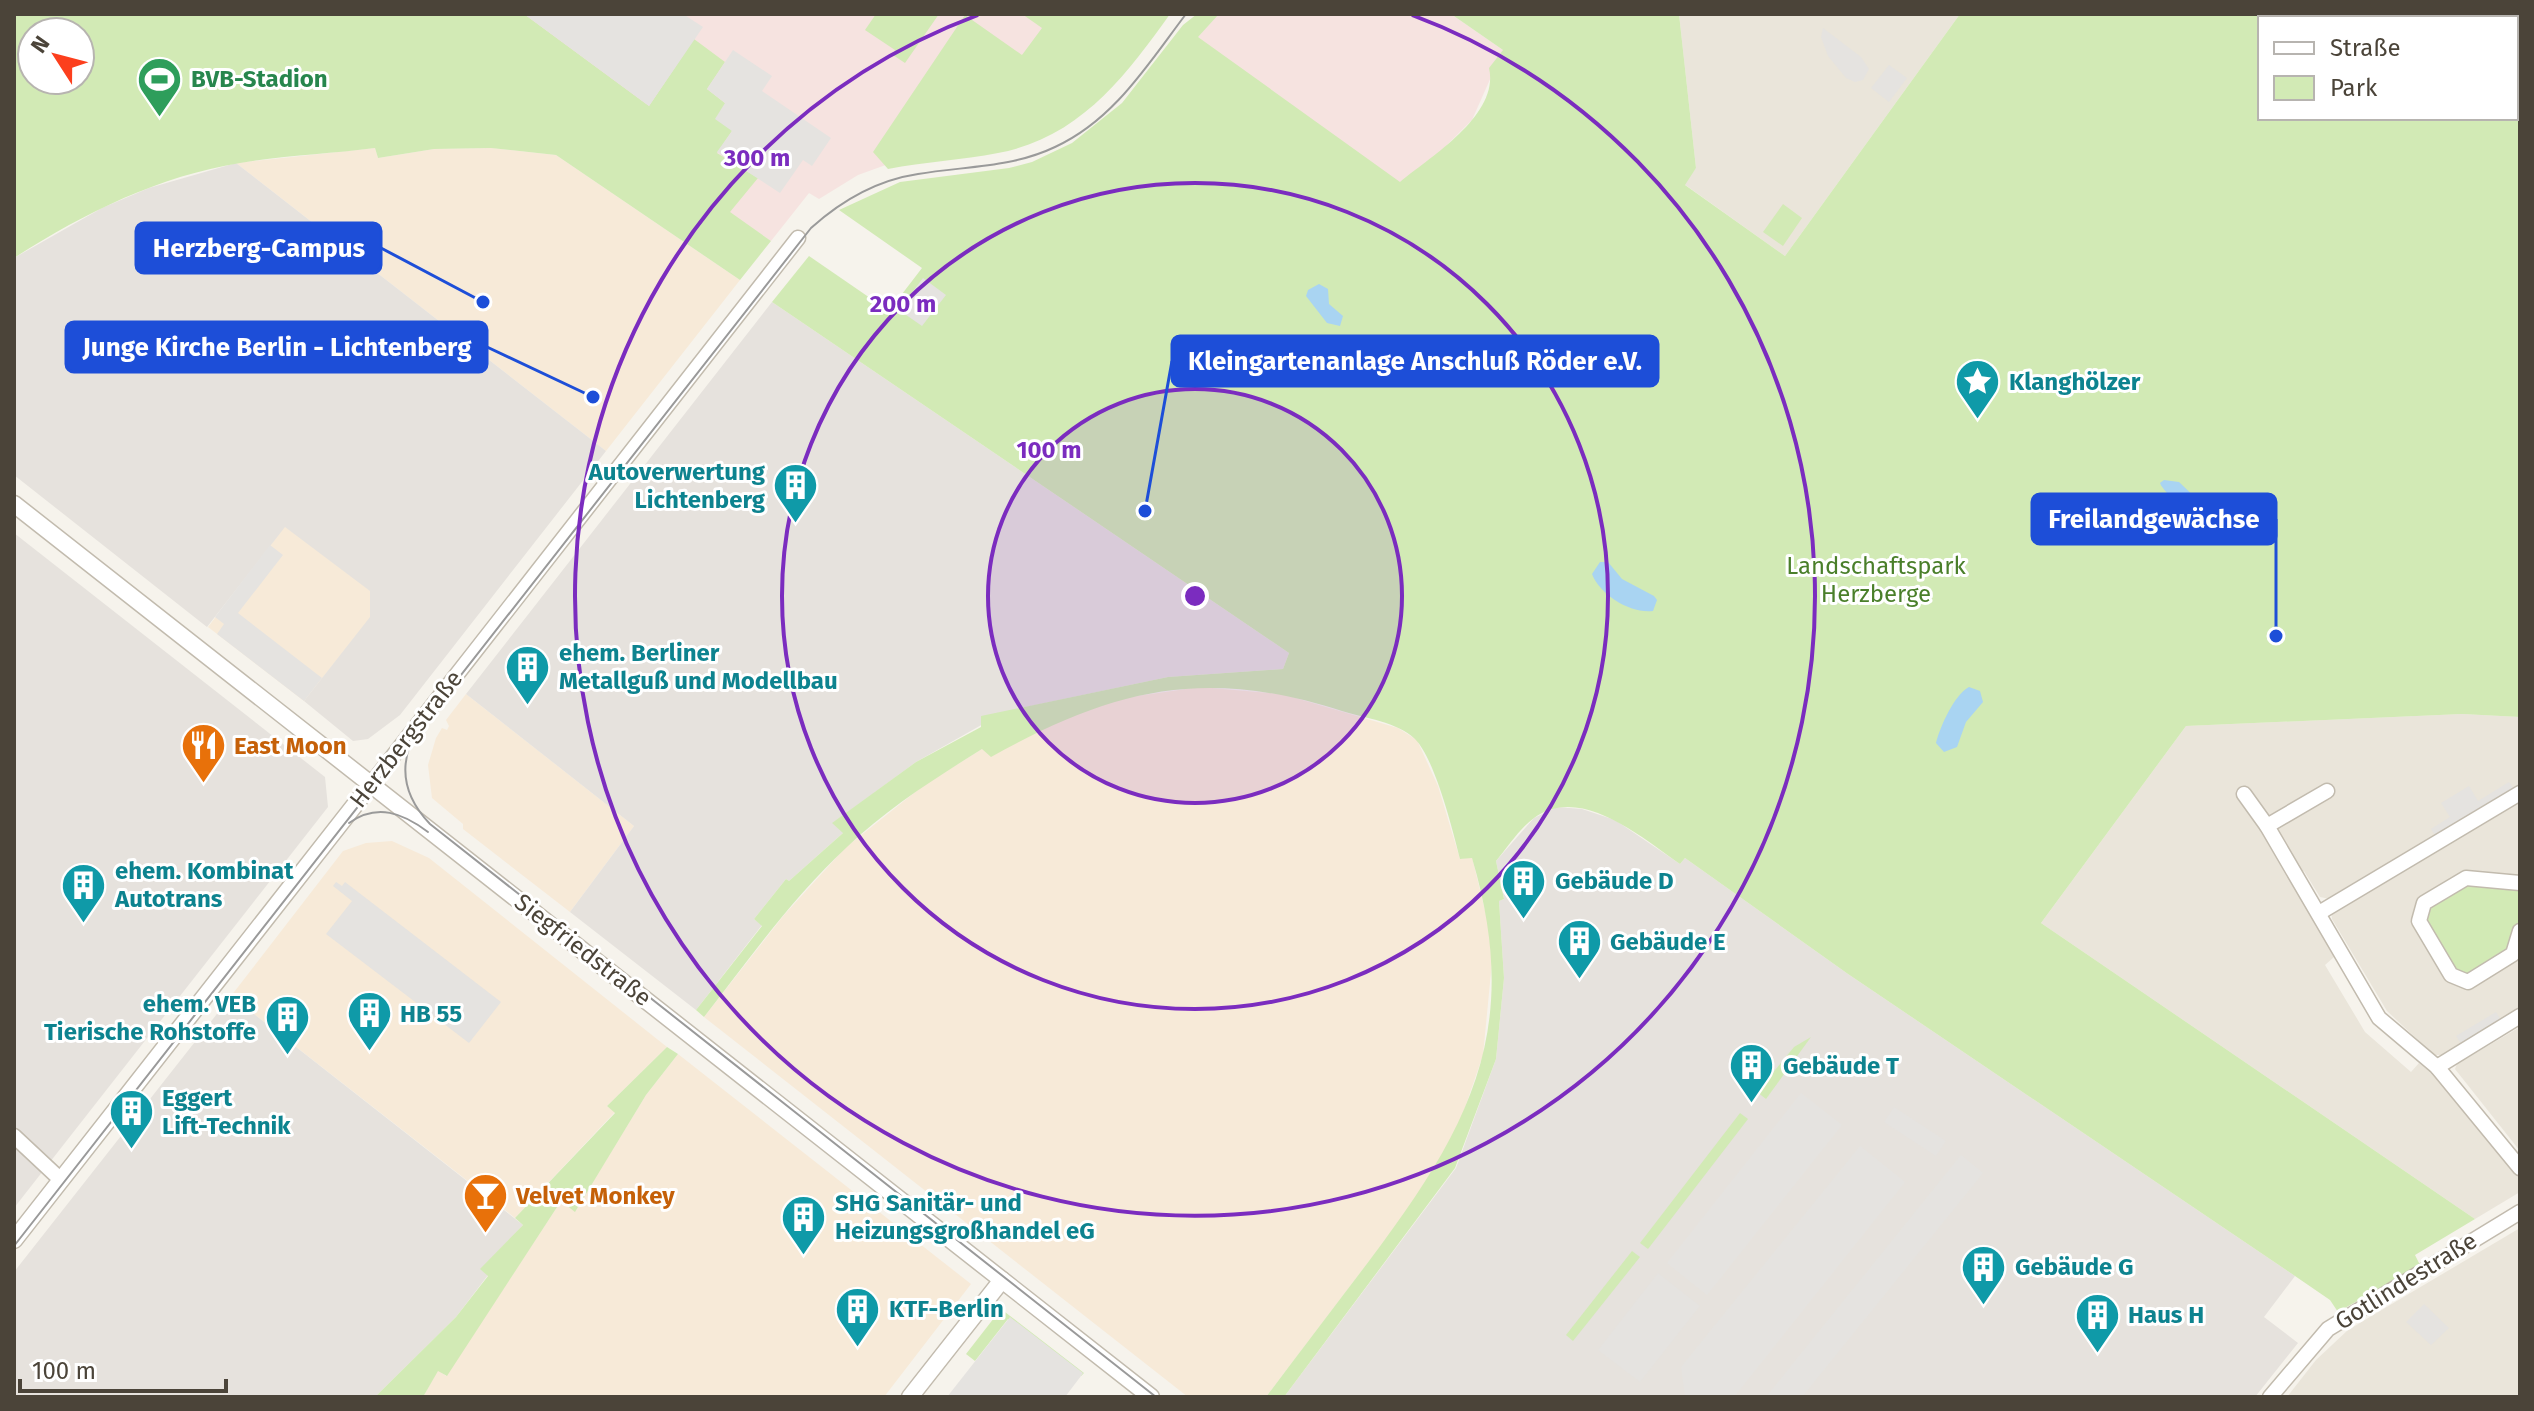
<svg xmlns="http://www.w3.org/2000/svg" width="2534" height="1411" font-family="'Fira Sans',sans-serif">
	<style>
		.residential { fill: #eae5da }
		.commercial { fill: #f7ead8 }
		.industrial { fill: #e6e2dd }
		.medical { fill: #f6e3e0 }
		.green { fill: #d2eab5; fill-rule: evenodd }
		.parking { fill: #e5e3e0 }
		.water { fill: #a9d4f2 }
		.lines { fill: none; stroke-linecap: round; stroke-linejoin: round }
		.minor-casing { stroke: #c2bbae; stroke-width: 17 }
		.tertiary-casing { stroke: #c2bbae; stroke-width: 19 }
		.minor { stroke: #fff; stroke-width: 14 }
		.tertiary { stroke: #fff; stroke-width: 16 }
		.tram { stroke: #9a9a9a; stroke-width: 2 }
		.ring { fill: none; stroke: #7b2cbf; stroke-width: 4 }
		.labels { text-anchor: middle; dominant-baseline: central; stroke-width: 6; stroke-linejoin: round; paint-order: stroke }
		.leisure-label { font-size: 24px; font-weight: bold; fill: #27864d; stroke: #fff; text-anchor: start }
		.culture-label { font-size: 24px; font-weight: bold; fill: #0d838f; stroke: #fff; text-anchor: start }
		.park-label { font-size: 24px; fill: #4a7f2a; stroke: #fff }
		.street-label { font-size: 24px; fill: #4b4439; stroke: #fff }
		.food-label { font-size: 24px; font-weight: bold; fill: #c56008; stroke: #fff; text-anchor: start }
		.centre { fill: #7b2cbf; stroke: #fff; stroke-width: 4 }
		.ring-label { font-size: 24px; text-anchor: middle; font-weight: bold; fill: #7b2cbf; stroke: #fff; stroke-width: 6; stroke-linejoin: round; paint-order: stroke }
		.leader { fill: none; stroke: #1d4ed8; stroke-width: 3 }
		.callout-dot { fill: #1d4ed8; stroke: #fff; stroke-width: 3 }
		.callout { fill: #1d4ed8; stroke: #1d4ed8; stroke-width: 3 }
		.callout-label { font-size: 26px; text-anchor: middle; font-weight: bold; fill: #fff }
	</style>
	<rect width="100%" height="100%" fill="#f6f3ec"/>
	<g class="residential">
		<path d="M 1679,14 L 1960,14 L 1785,256 L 1684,184 L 1696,168 Z"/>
		<path d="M 2462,714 L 2520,717 L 2520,1009 L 2442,1055 L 2434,1055 L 2387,1011 L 2332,919 L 2330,899 L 2320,897 L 2304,871 L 2291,879 L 2325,933 L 2334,957 L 2325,965 L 2365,1032 L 2411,1072 L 2419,1063 L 2442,1082 L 2520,1176 L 2520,1192 L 2475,1219 L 2041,923 L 2186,726 Z"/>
		<path d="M 2520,1027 L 2520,1151 L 2455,1069 L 2457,1064 Z"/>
		<path d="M 2520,1228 L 2520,1397 L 2287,1397 L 2316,1360 L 2348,1330 Z"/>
	</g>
	<g class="commercial">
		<path d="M 375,148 L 378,158 L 434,149 L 492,148 L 556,155 L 740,280 L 606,451 L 236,163 Z"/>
		<path d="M 285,526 L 371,591 L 371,617 L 304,701 L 208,627 Z"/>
		<path d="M 1200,687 L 1282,694 L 1398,728 L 1417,740 L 1438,786 L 1460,859 L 1472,857 L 1488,923 L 1492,962 L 1483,1055 L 1457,1131 L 1414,1202 L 1266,1397 L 1188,1397 L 704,1017 L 784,915 L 845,848 L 924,785 L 982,749 L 1035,732 L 1076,713 L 1123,698 Z"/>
		<path d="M 466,694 L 634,826 L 570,912 L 463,829 L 463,824 L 432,798 L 428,765 L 436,738 L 442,728 L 447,730 L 449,726 L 446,720 Z"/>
		<path d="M 392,841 L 429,858 L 667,1047 L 607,1106 L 615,1112 L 515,1218 L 231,996 L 343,851 L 366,843 Z"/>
		<path d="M 678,1054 L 971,1284 L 884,1397 L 423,1397 L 438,1370 L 446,1376 L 561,1201 L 575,1211 L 646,1095 Z"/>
	</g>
	<g class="industrial">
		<path d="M 236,163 L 606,451 L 400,715 L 368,739 L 353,741 L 304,701 L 370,617 L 370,591 L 285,527 L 207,627 L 14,475 L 14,258 L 102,208 L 149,188 Z"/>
		<path d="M 772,302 L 1289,653 L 1283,669 L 1168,677 L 1021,708 L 999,715 L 916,762 L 833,823 L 844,832 L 789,881 L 786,879 L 754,919 L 762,925 L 696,1010 L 570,912 L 634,826 L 466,694 Z"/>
		<path d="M 14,533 L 325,777 L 328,807 L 14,1208 Z"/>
		<path d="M 1557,807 L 1582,809 L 1615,820 L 1680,864 L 1685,858 L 1848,974 L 2295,1276 L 2264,1317 L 2298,1343 L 2255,1397 L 1284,1397 L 1456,1168 L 1496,1059 L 1504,978 L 1499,901 L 1504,899 L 1496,861 L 1534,818 Z"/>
		<path d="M 231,996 L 523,1225 L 481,1269 L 488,1275 L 456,1317 L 375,1397 L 14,1397 L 14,1272 Z"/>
	</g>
	<g class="medical">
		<path d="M 437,14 L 1165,14 L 894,162 L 858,175 L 819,199 L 809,193 L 771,241 Z"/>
		<path d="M 1219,14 L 1451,14 L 1503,50 L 1472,120 L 1439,153 L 1400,183 L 1197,37 Z"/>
	</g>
	<g class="green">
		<path d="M 14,14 L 524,14 L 649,106 L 694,39 L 725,62 L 707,89 L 725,103 L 732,131 L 717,153 L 758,178 L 730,212 L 771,241 L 740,280 L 556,155 L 491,148 L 434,149 L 378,158 L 375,148 C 330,154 285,155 240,163 C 159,176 82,214 14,258 ZM 32,32 L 80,32 L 80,80 L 32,80 Z"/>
		<path d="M 876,14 L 939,14 L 905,63 L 893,55 L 895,50 L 865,30 Z"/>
		<path d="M 1022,14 L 1170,14 C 1125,77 1079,138 998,153 C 962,160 924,162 888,169 L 873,152 L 965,15 L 1022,55 L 1042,28 Z"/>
		<path d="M 1197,14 L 1219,14 L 1198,37 L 1400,182 C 1430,157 1500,115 1489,68 L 1503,50 L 1451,14 L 1679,14 L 1696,168 L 1685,185 L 1785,256 L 1960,14 L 2520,14 L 2520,717 L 2462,714 L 2186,726 L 2041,923 L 2475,1219 L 2415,1255 L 2420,1265 L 2338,1312 L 2330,1300 L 2295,1276 L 1848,974 L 1685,858 L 1680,864 C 1642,838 1581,784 1534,818 C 1519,829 1508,847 1496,861 L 1504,899 L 1499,901 L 1504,978 L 1496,1059 L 1455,1168 L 1284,1397 L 1266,1397 C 1300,1352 1335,1306 1369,1261 C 1470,1127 1523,1029 1472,858 L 1460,859 C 1453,831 1435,759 1415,739 C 1398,722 1364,718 1342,711 C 1205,667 1114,688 991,757 L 982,749 C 934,779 888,808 847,847 C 793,897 749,959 704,1017 L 696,1010 L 762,926 L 754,919 L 786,879 L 789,881 L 843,833 L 832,823 L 916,762 L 981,727 L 981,716 L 1168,677 L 1283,669 L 1289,653 L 772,302 L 809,256 L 889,311 L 922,268 L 839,210 L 900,182 L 1009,168 L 1032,162 L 1072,143 L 1122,103 L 1183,25 ZM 2260,18 L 2516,18 L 2516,118 L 2260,118 Z"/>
		<path d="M 1783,204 L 1802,218 L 1783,246 L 1763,232 Z"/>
		<path d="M 2467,885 L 2520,888 C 2520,927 2520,943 2486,965 C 2475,973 2471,976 2457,975 L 2427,928 L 2425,911 Z"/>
		<path d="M 1811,1037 L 1766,1099 L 1757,1092 L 1794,1047 Z"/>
		<path d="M 667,1047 L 678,1054 L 646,1095 L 575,1212 L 561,1201 L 447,1376 L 438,1371 L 423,1397 L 375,1397 L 456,1317 L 488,1276 L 480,1269 L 523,1225 L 515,1218 L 615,1113 L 607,1106 Z"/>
		<path d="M 1740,1113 L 1748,1119 L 1648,1249 L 1640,1243 Z"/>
		<path d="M 1632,1251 L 1640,1257 L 1573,1341 L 1566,1335 Z"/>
		<path d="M 1001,1309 L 1084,1373 L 1081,1376 L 1008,1319 L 975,1361 L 966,1354 Z"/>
	</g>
	<g class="parking">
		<path d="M 524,14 L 683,14 L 703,27 L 649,106 Z"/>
		<path d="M 1823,28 L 1861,57 L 1869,69 L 1863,80 L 1855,82 L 1846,78 L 1828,56 L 1821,37 Z"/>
		<path d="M 733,50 L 772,76 L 762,91 L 831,138 L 812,166 L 803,160 L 780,193 L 717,152 L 732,131 L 715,119 L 725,103 L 707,89 Z"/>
		<path d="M 1889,65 L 1907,78 L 1889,102 L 1871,88 Z"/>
		<path d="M 923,278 L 946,295 L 922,326 L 899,310 Z"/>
		<path d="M 270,545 L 283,555 L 238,613 L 322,678 L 304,701 L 217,634 L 224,624 L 215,617 Z"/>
		<path d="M 2509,782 L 2514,789 L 2436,837 L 2431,829 L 2450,817 L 2441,803 L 2469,786 L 2478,801 Z"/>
		<path d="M 336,882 L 342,886 L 345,882 L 501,1002 L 469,1043 L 326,934 L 352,901 L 333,886 Z"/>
		<path d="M 2496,1012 L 2501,1020 L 2461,1044 L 2456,1036 Z"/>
		<path d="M 1801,1093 L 1842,1125 L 1707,1295 L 1667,1263 Z"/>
		<path d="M 1894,1107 L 1946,1141 L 1936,1156 L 1884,1122 Z"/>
		<path d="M 1860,1146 L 1905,1182 L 1734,1397 L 1685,1397 L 1681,1367 Z"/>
		<path d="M 1961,1155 L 1983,1173 L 1802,1397 L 1766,1397 Z"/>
		<path d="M 1658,1273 L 1700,1306 L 1640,1382 L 1598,1350 Z"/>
		<path d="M 2424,1304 L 2449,1328 L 2431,1345 L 2406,1322 Z"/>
		<path d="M 1010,1317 L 1083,1373 L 1081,1376 L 1065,1397 L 947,1397 Z"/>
	</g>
	<g class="water">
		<path d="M 1319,284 L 1328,289 L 1329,304 L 1343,316 L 1340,326 L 1327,323 L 1306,296 L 1308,290 Z"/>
		<path d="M 2164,480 L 2179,482 L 2201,503 L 2198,509 C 2187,511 2165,495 2160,483 Z"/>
		<path d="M 1600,562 L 1608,562 L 1622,579 L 1654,596 L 1657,600 L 1653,611 C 1631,614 1600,595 1592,574 Z"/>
		<path d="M 1969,687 L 1980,691 L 1983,702 L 1966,722 L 1957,747 L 1944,752 L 1936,743 C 1940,727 1954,695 1969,687 Z"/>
	</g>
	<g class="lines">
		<defs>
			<g id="minor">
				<path d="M 372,783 L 798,238"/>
				<path d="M 2244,794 L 2267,826 L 2379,1018 L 2437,1067 L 2520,1168"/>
				<path d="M 2267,826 L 2327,791"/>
				<path d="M 2520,883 L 2466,878 L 2424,903 L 2419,921 L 2451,975 L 2468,982 L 2513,954 L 2520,931"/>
				<path d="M 2319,913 L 2520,793"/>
				<path d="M 2437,1067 L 2520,1016"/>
				<path d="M 14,1136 L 61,1180"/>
				<path d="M 2270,1397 L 2328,1329 L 2520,1212"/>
			</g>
			<g id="tertiary">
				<path d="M 14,504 L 1151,1397"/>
				<path d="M 14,1240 L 372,783"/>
				<path d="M 910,1397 L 1002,1280"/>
			</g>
		</defs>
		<use href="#minor" class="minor-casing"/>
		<use href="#tertiary" class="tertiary-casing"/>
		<use href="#minor" class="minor"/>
		<use href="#tertiary" class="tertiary"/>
		<g class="tram">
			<path d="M 410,745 C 399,775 408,801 430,824 L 1156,1397"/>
			<path d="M 349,823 C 377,803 403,813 428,832"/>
			<path d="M 14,1246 L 811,228 C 841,201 878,180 918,174 C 965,166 1011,168 1055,147 C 1114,120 1148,64 1186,14"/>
		</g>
	</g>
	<circle cx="1195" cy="596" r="207" fill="#7b2cbf" fill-opacity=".12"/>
	<g class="ring">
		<circle cx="1195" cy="596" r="207"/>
		<circle cx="1195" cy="596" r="413"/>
		<path d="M1412 15A620 620 0 1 1 978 15"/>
	</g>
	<defs>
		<symbol id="stadium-pin" viewBox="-11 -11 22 30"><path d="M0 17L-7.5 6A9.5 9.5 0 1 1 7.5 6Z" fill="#2e9e5b" stroke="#fff"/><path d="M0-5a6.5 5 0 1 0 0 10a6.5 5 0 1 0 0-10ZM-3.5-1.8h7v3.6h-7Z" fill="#fff"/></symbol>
		<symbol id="sight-pin" viewBox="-11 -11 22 30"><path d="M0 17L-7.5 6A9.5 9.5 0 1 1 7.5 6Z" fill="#0f9aa8" stroke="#fff"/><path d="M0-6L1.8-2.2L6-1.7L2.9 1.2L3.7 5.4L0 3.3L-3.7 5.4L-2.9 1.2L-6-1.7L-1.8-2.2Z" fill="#fff"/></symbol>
		<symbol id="building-pin" viewBox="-11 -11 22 30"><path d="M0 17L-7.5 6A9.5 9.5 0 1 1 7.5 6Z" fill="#0f9aa8" stroke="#fff"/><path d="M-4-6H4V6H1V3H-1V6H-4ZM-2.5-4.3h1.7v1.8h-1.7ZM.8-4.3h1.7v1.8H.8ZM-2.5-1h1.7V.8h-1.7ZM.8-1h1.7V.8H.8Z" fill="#fff"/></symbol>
		<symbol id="restaurant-pin" viewBox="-11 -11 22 30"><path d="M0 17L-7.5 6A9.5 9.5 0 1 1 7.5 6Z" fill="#e8710a" stroke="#fff"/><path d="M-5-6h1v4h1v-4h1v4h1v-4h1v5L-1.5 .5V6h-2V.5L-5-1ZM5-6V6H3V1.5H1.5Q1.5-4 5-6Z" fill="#fff"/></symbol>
		<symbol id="bar-pin" viewBox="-11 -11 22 30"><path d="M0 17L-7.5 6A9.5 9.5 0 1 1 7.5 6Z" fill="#e8710a" stroke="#fff"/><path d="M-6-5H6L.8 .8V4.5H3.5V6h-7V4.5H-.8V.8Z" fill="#fff"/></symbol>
	</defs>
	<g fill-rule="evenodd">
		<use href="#stadium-pin" x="134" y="54" width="51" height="69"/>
		<use href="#sight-pin" x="1952" y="356" width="51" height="69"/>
		<use href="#building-pin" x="770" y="460" width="51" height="69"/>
		<use href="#building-pin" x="502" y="642" width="51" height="69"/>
		<use href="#restaurant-pin" x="178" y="720" width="51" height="69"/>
		<use href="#building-pin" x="1498" y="856" width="51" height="69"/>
		<use href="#building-pin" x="58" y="860" width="51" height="69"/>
		<use href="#building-pin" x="1554" y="916" width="51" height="69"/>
		<use href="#building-pin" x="344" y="988" width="51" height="69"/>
		<use href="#building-pin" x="262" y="992" width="51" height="69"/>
		<use href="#building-pin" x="1726" y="1040" width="51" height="69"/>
		<use href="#building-pin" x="106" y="1086" width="51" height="69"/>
		<use href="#bar-pin" x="460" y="1170" width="51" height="69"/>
		<use href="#building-pin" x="778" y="1192" width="51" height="69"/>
		<use href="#building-pin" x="1958" y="1242" width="51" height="69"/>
		<use href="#building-pin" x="832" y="1284" width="51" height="69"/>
		<use href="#building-pin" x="2072" y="1290" width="51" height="69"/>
	</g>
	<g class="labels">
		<g class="leisure-label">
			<text x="191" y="79">BVB-Stadion</text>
		</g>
		<g class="culture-label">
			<text x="2009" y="382">Klanghölzer</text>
			<text x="765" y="472" text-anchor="end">Autoverwertung<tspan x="765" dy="28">Lichtenberg</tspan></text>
			<text x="559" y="653">ehem. Berliner<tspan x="559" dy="28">Metallguß und Modellbau</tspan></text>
			<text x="115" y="871">ehem. Kombinat<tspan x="115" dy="28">Autotrans</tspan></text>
			<text x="1555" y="881">Gebäude D</text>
			<text x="1610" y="942">Gebäude E</text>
			<text x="256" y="1004" text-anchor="end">ehem. VEB<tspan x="256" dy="28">Tierische Rohstoffe</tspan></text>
			<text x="400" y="1014">HB 55</text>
			<text x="1783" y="1066">Gebäude T</text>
			<text x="162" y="1098">Eggert<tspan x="162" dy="28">Lift-Technik</tspan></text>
			<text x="835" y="1203">SHG Sanitär- und<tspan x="835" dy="28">Heizungsgroßhandel eG</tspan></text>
			<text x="2015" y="1267">Gebäude G</text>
			<text x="889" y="1309">KTF-Berlin</text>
			<text x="2128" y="1315">Haus H</text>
		</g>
		<g class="park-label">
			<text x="1876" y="566">Landschaftspark<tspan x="1876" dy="28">Herzberge</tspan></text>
		</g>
		<g class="street-label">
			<text transform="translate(406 739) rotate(-52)">Herzbergstraße</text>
			<text transform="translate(583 950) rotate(38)">Siegfriedstraße</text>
			<text transform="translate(2406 1281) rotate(-32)">Gotlindestraße</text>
		</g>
		<g class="food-label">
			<text x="234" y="746">East Moon</text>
			<text x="516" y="1196">Velvet Monkey</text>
		</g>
	</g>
	<circle cx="1195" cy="596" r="12" class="centre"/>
	<g class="ring-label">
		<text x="757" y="166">300 m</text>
		<text x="903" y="312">200 m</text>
		<text x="1049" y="458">100 m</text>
	</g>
	<path class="leader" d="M483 302L381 248M593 397L487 347M1145 511L1172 361M2276 636L2276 519"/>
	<g class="callout-dot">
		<circle cx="483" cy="302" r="8"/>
		<circle cx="593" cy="397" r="8"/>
		<circle cx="1145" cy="511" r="8"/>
		<circle cx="2276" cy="636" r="8"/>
	</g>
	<g class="callout">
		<rect x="136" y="223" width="245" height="50" rx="8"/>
		<rect x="66" y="322" width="421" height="50" rx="8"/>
		<rect x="1172" y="336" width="486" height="50" rx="8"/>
		<rect x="2032" y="494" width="244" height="50" rx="8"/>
	</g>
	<g class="callout-label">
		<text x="259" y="257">Herzberg-Campus</text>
		<text x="277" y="356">Junge Kirche Berlin - Lichtenberg</text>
		<text x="1415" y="370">Kleingartenanlage Anschluß Röder e.V.</text>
		<text x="2154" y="528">Freilandgewächse</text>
	</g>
	<rect width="2534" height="1411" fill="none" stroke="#4b4439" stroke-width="32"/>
	<rect x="2258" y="16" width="260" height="104" fill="#ffffff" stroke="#b7b4b0" stroke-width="2"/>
	<rect x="2274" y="42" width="40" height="12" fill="#ffffff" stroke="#b7b4b0" stroke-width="2"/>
	<text x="2330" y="56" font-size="24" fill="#4b4439">Straße</text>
	<rect x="2274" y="76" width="40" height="24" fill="#d2eab5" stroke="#b7b4b0" stroke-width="2"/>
	<text x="2330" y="96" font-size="24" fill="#4b4439">Park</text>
	<g transform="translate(56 56) rotate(306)"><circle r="38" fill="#ffffff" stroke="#b7b4b0" stroke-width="2"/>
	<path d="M0-6L14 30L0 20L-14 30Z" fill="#fc3f1d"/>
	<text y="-12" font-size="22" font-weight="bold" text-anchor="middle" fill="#4b4439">N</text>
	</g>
	<path d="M20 1379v12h206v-12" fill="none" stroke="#4b4439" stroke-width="4"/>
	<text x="32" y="1379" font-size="24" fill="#4b4439" stroke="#ffffff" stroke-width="6" paint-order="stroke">100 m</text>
</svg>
